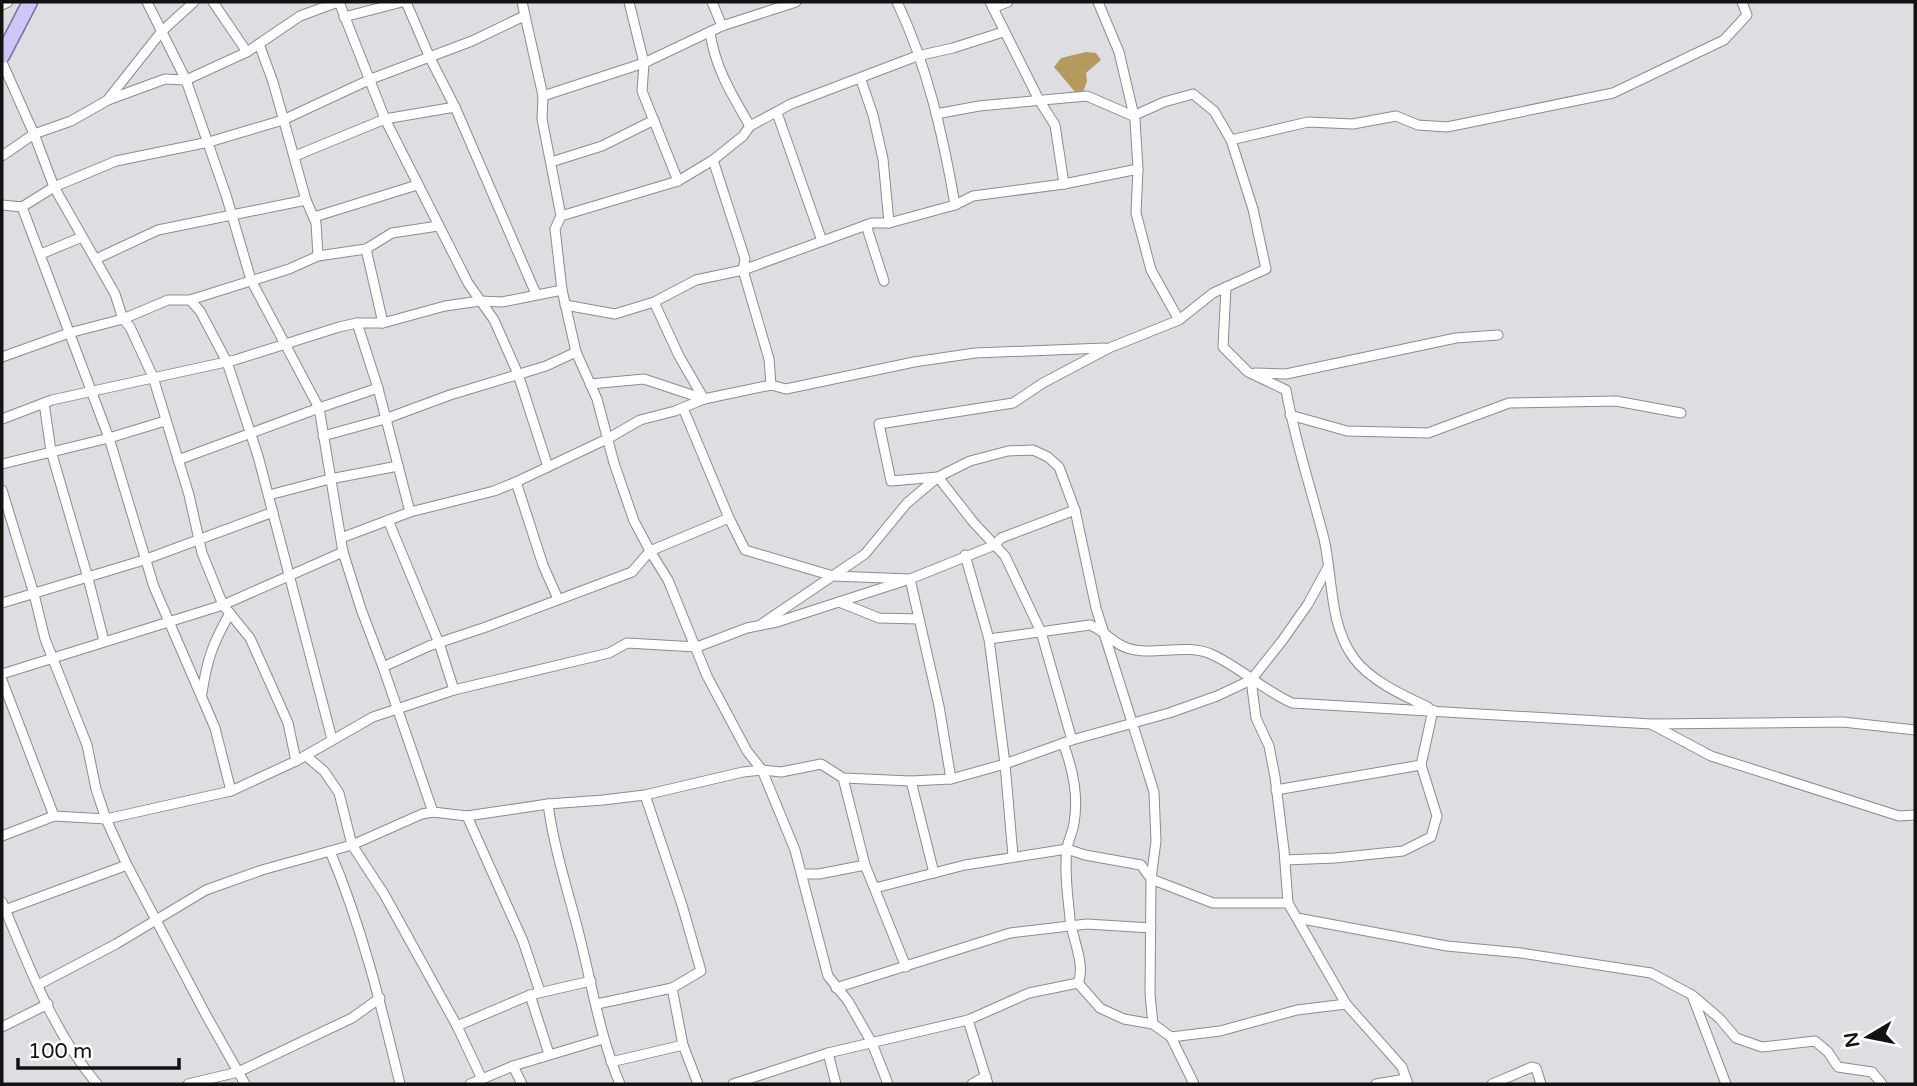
<svg xmlns="http://www.w3.org/2000/svg" width="1917" height="1086" font-family="'Varela Round',sans-serif">
	<style>
		.water { fill: #b49a5e }
		.lines { fill: none; stroke-linecap: round; stroke-linejoin: round }
		.street-casing { stroke: #8c8c90; stroke-width: 11 }
		.primary-casing { stroke: #756fa4; stroke-width: 17 }
		.street { stroke: #fff; stroke-width: 9 }
		.primary { stroke: #ccc7f7; stroke-width: 14 }
	</style>
	<rect width="100%" height="100%" fill="#dedee2"/>
	<path class="water" d="M 1086,52 L 1096,53 L 1101,60 L 1086,73 L 1087,81 L 1083,92 L 1076,93 L 1054,67 L 1061,58 Z"/>
	<g class="lines">
		<defs>
			<g id="street">
				<path d="M 147,2 L 186,80 L 226,195 L 251,280 L 319,408 L 343,552 L 361,609 L 383,667"/>
				<path d="M 213,2 L 247,52"/>
				<path d="M 339,2 L 385,119 L 468,283 L 494,320 L 518,374 L 548,467"/>
				<path d="M 406,2 L 430,58 L 455,107 L 536,294"/>
				<path d="M 522,2 L 543,96 L 542,119 L 561,216 L 555,229 L 562,290 L 576,352 L 597,399 L 614,463 L 634,521 L 650,551 L 668,580 L 707,676 L 747,751 L 762,770 L 795,850 L 828,976 L 848,1001 L 872,1043 L 888,1084"/>
				<path d="M 629,2 L 644,63 L 642,91 L 678,181"/>
				<path d="M 712,2 L 722,26"/>
				<path d="M 897,2 C 927,65 943,135 955,205"/>
				<path d="M 990,2 L 1039,100 L 1055,125 L 1064,184"/>
				<path d="M 1098,2 L 1119,52 L 1135,120 L 1138,169 L 1136,213 L 1151,270 L 1179,320"/>
				<path d="M 2,5 L 8,2"/>
				<path d="M 993,8 L 1008,2"/>
				<path d="M 344,17 L 402,2"/>
				<path d="M 710,32 C 715,68 732,95 750,126"/>
				<path d="M 259,44 L 273,82 L 306,200 L 316,223 L 318,256"/>
				<path d="M 2,62 L 34,134 L 71,121 L 108,100 L 165,79 L 186,80 L 247,52 L 300,16 L 338,2"/>
				<path d="M 861,80 L 873,115 L 883,159 L 889,223"/>
				<path d="M 543,96 L 644,63 L 722,26 L 796,2"/>
				<path d="M 109,98 L 162,31 L 194,2"/>
				<path d="M 777,113 L 822,241"/>
				<path d="M 936,114 L 979,106 L 1087,96 L 1133,116 L 1164,102 L 1193,94 L 1214,111 L 1231,140 L 1308,122 L 1353,124 L 1396,116 L 1418,125 L 1447,127 L 1613,93 L 1724,40 L 1747,15 L 1742,2"/>
				<path d="M 2,156 L 34,134 L 54,187 L 115,294 L 123,319 L 130,327 L 153,377 L 189,495 L 202,553 L 223,605 L 250,638 L 288,723 L 296,761"/>
				<path d="M 295,156 L 385,119 L 455,107"/>
				<path d="M 713,160 L 745,259 L 743,270 L 769,359 L 771,385"/>
				<path d="M 551,162 L 602,146 L 654,120"/>
				<path d="M 2,205 L 22,207 L 54,187 L 116,161 L 209,142 L 283,120 L 371,79 L 472,41 L 524,16"/>
				<path d="M 22,207 L 109,438 L 154,587 L 215,728 L 231,791"/>
				<path d="M 561,216 L 678,181 L 713,160 L 743,136 L 750,126 L 791,104 L 917,56 L 953,48 L 1003,32"/>
				<path d="M 314,217 L 417,185"/>
				<path d="M 866,225 L 884,281"/>
				<path d="M 366,249 L 383,323"/>
				<path d="M 41,254 L 82,237"/>
				<path d="M 96,259 L 158,230 L 306,200"/>
				<path d="M 1226,287 L 1223,347 L 1248,372 L 1286,390 C 1295,442 1311,488 1324,539 C 1333,578 1329,623 1353,657 C 1369,680 1404,696 1428,707"/>
				<path d="M 190,300 L 200,311 L 227,362 L 258,456 L 332,739"/>
				<path d="M 654,302 L 679,356 L 704,399"/>
				<path d="M 565,305 L 615,314 L 654,302 L 696,280 L 743,270 L 872,223 L 889,223 L 955,205 L 973,196 L 1064,184 L 1138,169"/>
				<path d="M 357,323 L 378,388 L 410,512"/>
				<path d="M 2,357 L 69,333 L 123,319 L 168,300 L 190,300 L 289,269 L 318,256 L 366,249 L 392,233 L 438,226"/>
				<path d="M 1255,373 L 1286,374 L 1456,338 L 1498,335"/>
				<path d="M 590,384 L 644,379 L 704,399"/>
				<path d="M 44,403 L 51,451 L 88,578 L 104,641"/>
				<path d="M 683,408 L 729,518 L 745,550 L 833,576 L 910,579 L 939,706 L 951,779"/>
				<path d="M 1290,415 L 1347,431 L 1428,433 L 1509,403 L 1616,401 L 1681,413"/>
				<path d="M 2,419 L 52,400 L 235,360 L 339,327 L 357,323 L 383,323 L 445,306 L 480,301 L 502,302 L 562,290"/>
				<path d="M 323,436 L 385,419 L 450,395 L 546,366 L 576,352"/>
				<path d="M 178,460 L 319,408 L 378,388"/>
				<path d="M 2,464 L 109,438 L 165,421"/>
				<path d="M 516,482 L 543,565 L 558,599"/>
				<path d="M 2,490 L 34,594 L 45,639 L 87,745 L 96,789 L 106,819 L 127,865 L 206,1015 L 245,1084"/>
				<path d="M 269,495 L 330,479 L 398,466"/>
				<path d="M 388,520 L 439,643 L 454,690"/>
				<path d="M 341,538 L 410,512 L 494,491 L 516,482 L 609,438 L 640,420 L 675,411 L 704,399 L 771,385 L 786,389 L 914,362 L 975,353 L 1104,348"/>
				<path d="M 965,555 L 989,639 L 1005,764 L 1013,856"/>
				<path d="M 839,602 L 879,618 L 919,619"/>
				<path d="M 2,603 L 144,560 L 273,512"/>
				<path d="M 763,623 L 865,554 L 907,503 L 938,477 L 891,481 L 879,424 L 1013,403 L 1043,383 L 1109,348 L 1179,320 L 1213,293 L 1266,269 L 1253,209 L 1231,140"/>
				<path d="M 989,639 L 1090,625 C 1104,630 1112,643 1127,648 C 1154,657 1186,642 1213,655 C 1241,668 1263,690 1292,703 L 1651,724 L 1711,756 L 1899,816 L 1915,815"/>
				<path d="M 2,674 L 223,605 L 343,552"/>
				<path d="M 2,680 L 54,816"/>
				<path d="M 1251,680 L 1256,718 L 1269,746 L 1275,777 L 1284,850 L 1288,903"/>
				<path d="M 202,693 C 207,659 213,643 230,613"/>
				<path d="M 1653,724 L 1843,722 L 1915,730"/>
				<path d="M 1072,740 L 1041,632 L 1005,556 L 974,523 L 938,477 L 970,461 L 1008,451 L 1033,450 L 1048,457 L 1059,467 L 1075,510 L 1096,608 L 1154,792 L 1156,841 L 1151,879 L 1150,994 L 1153,1024"/>
				<path d="M 1063,743 C 1073,769 1079,795 1074,823 C 1073,832 1068,840 1067,849 C 1064,872 1068,897 1070,919 C 1072,938 1086,965 1078,983"/>
				<path d="M 306,756 L 324,771 L 339,793 L 352,845 L 384,894 L 457,1026 L 481,1077"/>
				<path d="M 843,778 L 865,865 L 906,967"/>
				<path d="M 911,781 L 934,873"/>
				<path d="M 1276,790 L 1421,765"/>
				<path d="M 548,804 C 554,849 568,891 579,934 C 592,985 600,1037 620,1084"/>
				<path d="M 433,812 L 383,667 L 429,646 L 486,627 L 632,572 L 650,551 L 729,518"/>
				<path d="M 467,816 L 523,941 L 540,992"/>
				<path d="M 2,836 L 54,816 L 106,819 L 231,791 L 296,761 L 373,717 L 454,690 L 609,653 L 627,643 L 697,647 L 747,628 L 777,622 L 910,579 L 995,545 L 1001,538 L 1075,510"/>
				<path d="M 330,851 C 362,927 381,1005 400,1084"/>
				<path d="M 1285,860 L 1335,858 L 1403,851 L 1431,837 L 1437,816 L 1421,765 L 1433,710"/>
				<path d="M 802,874 L 819,874 L 865,865"/>
				<path d="M 875,888 L 965,865 L 1067,849 L 1085,855 L 1141,865 L 1151,879 L 1213,903 L 1288,903 L 1346,1004 L 1297,1010 L 1220,1031 L 1171,1037"/>
				<path d="M 2,902 C 28,964 53,1032 97,1084"/>
				<path d="M 2,911 L 127,865"/>
				<path d="M 1297,918 L 1447,946 L 1521,953 L 1651,973 L 1692,995 L 1720,1019 L 1736,1038 L 1762,1047 L 1815,1041 L 1828,1052 L 1838,1067 L 1872,1072 L 1882,1084"/>
				<path d="M 38,985 L 116,944 L 206,890 L 262,870 L 352,845 L 422,814 L 433,812 L 467,816 L 548,804 L 603,800 L 645,795 L 743,772 L 762,770 L 781,772 L 821,764 L 843,778 L 911,781 L 951,779 L 1005,764 L 1072,740 L 1169,713 L 1217,696 L 1251,680 L 1282,641 L 1308,604 L 1328,567"/>
				<path d="M 672,988 L 683,1045 L 698,1084"/>
				<path d="M 836,988 L 1010,933 L 1087,924 L 1151,928"/>
				<path d="M 530,995 L 549,1054"/>
				<path d="M 1693,998 L 1726,1084"/>
				<path d="M 597,1004 L 672,988 L 701,971 L 682,905 L 645,795"/>
				<path d="M 1346,1004 L 1402,1067 L 1408,1084"/>
				<path d="M 968,1020 L 988,1084"/>
				<path d="M 457,1026 L 530,995 L 591,981"/>
				<path d="M 2,1027 L 48,1004"/>
				<path d="M 828,1053 L 836,1084"/>
				<path d="M 611,1062 L 683,1045"/>
				<path d="M 513,1066 L 522,1084"/>
				<path d="M 188,1084 L 238,1072 L 352,1018 L 380,998"/>
				<path d="M 470,1084 L 513,1066 L 603,1039"/>
				<path d="M 733,1084 L 828,1053 L 968,1020 L 1029,993 L 1078,983 L 1100,1008 L 1124,1019 L 1153,1024 L 1171,1037 L 1194,1084"/>
				<path d="M 972,1084 L 986,1076"/>
				<path d="M 1376,1084 L 1406,1079"/>
				<path d="M 1492,1084 L 1532,1067 L 1536,1068 L 1541,1084"/>
			</g>
			<path id="primary" d="M 2,56 L 30,2"/>
		</defs>
		<use href="#street" class="street-casing"/>
		<use href="#primary" class="primary-casing"/>
		<use href="#street" class="street"/>
		<use href="#primary" class="primary"/>
	</g>
	<rect width="1917" height="1086" fill="none" stroke="#121213" stroke-width="7"/>
	<g transform="translate(1868 1037) rotate(260)" stroke="#ffffff" stroke-width="5" paint-order="stroke">
	<path d="M0-5L12 26L0 18L-12 26Z" fill="#121213"/>
	<text y="-10" font-size="19" font-weight="bold" text-anchor="middle" fill="#121213">N</text>
	</g>
	<path d="M18 1058v10h161v-10" fill="none" stroke="#121213" stroke-width="3.5"/>
	<text x="28" y="1058" font-size="21" fill="#121213" stroke="#ffffff" stroke-width="5" paint-order="stroke">100 m</text>
</svg>
